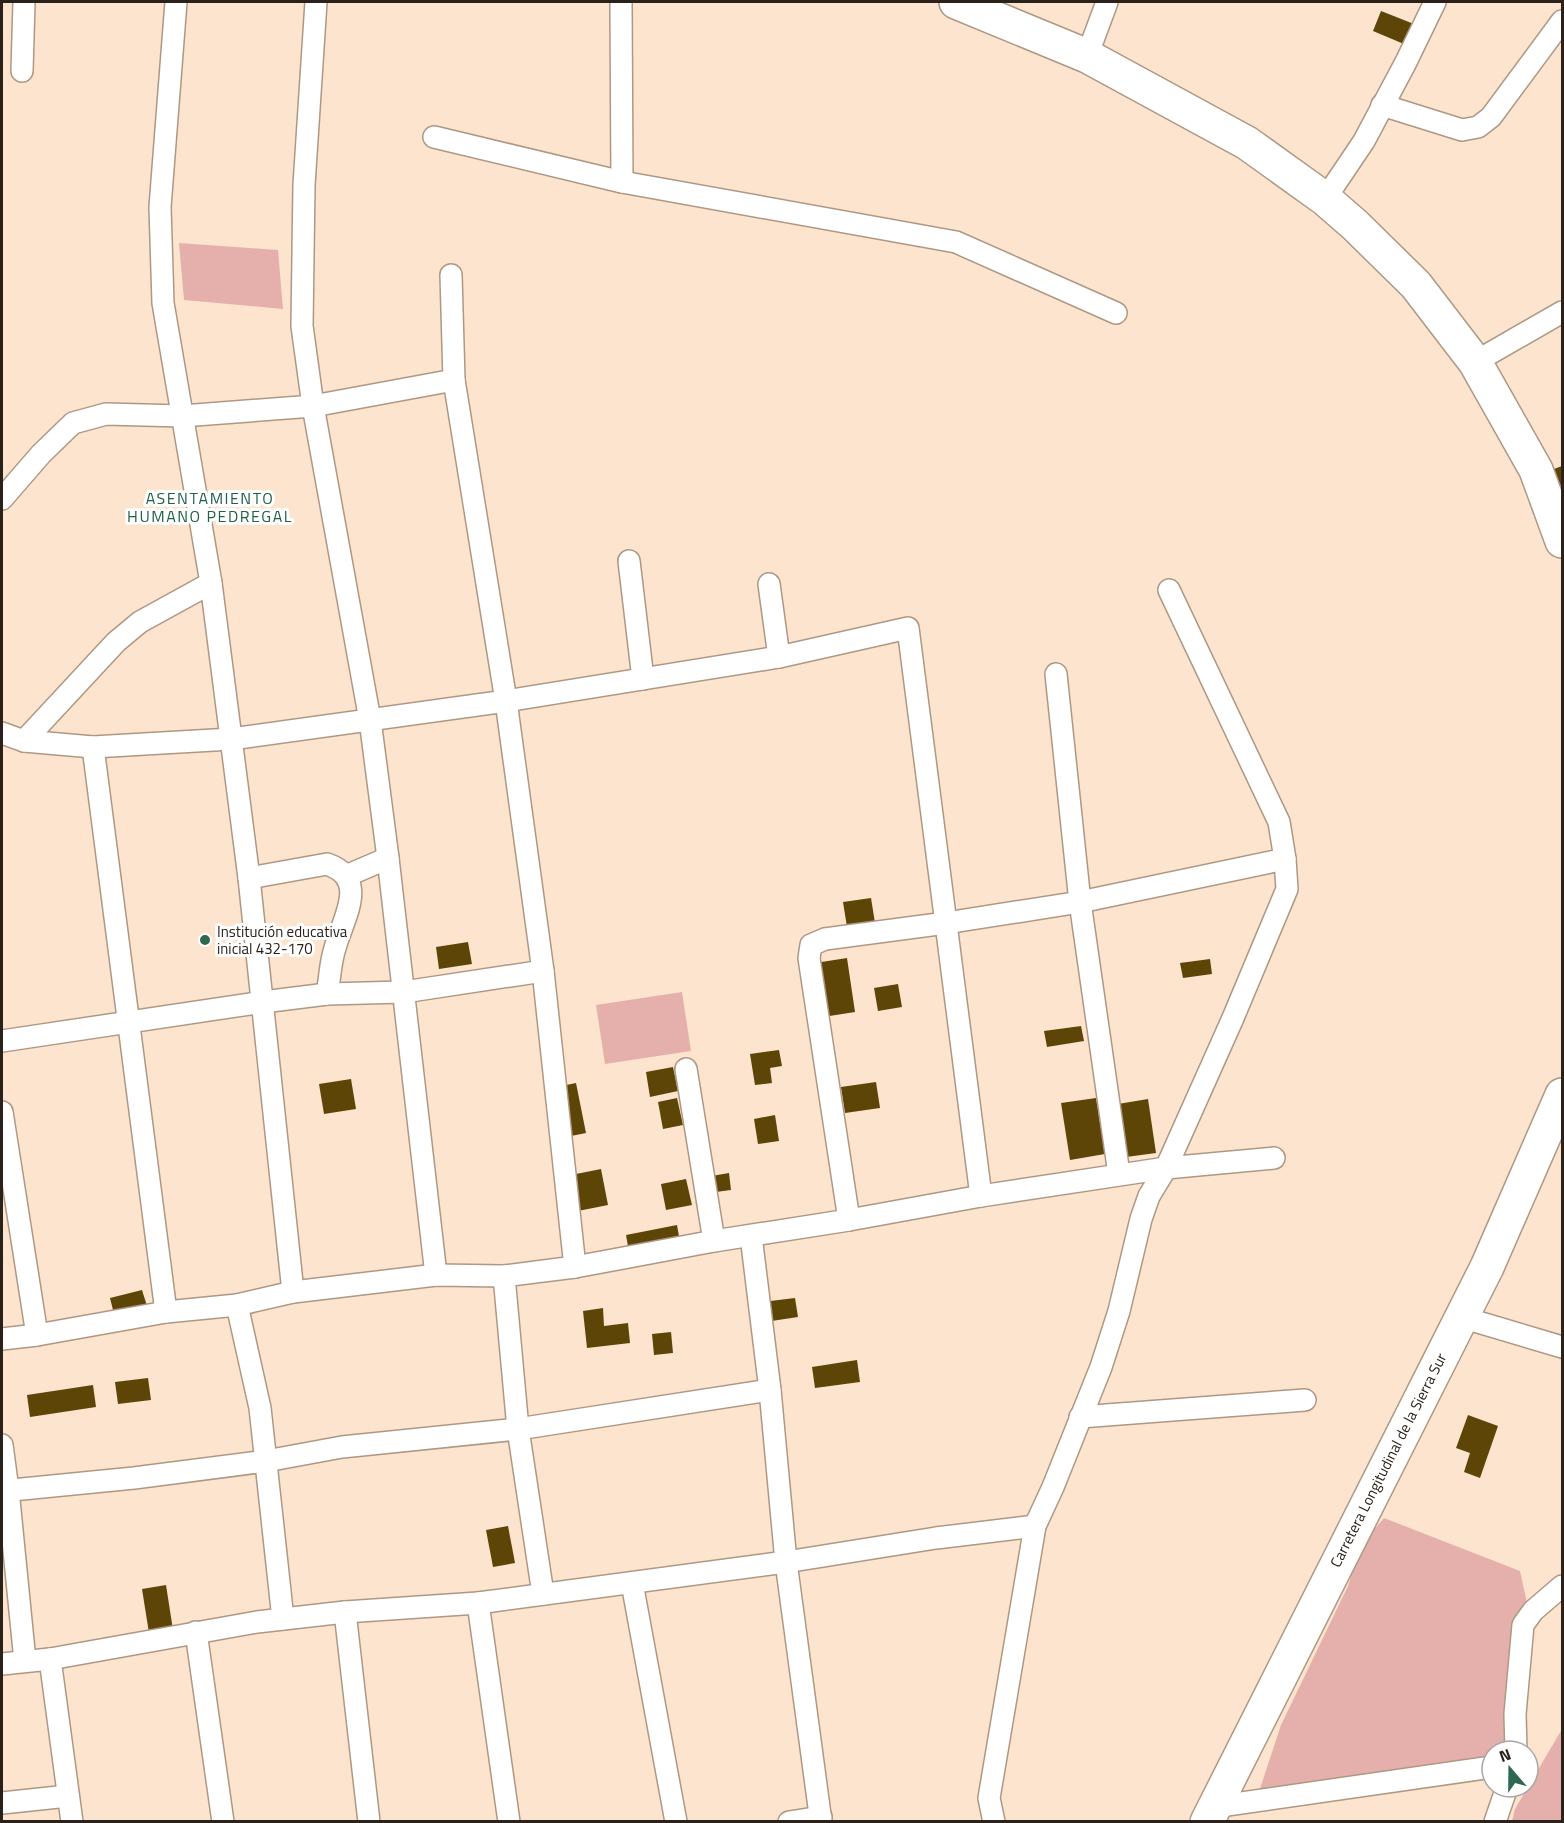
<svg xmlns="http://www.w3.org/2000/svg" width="1564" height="1823" font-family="'Titillium Web',sans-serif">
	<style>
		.green { fill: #e5b0ac }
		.building { fill: #5d4507 }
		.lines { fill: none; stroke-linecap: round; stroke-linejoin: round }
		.street-casing { stroke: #ae9884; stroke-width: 24 }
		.highway-casing { stroke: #ae9884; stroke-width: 36 }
		.street { stroke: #fff; stroke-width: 21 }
		.highway { stroke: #fff; stroke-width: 33 }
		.poi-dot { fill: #2f6850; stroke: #fff; stroke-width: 2 }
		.labels { text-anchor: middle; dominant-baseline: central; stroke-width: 6; stroke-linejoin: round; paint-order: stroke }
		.poi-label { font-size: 15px; fill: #2a211a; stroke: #fff; text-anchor: start }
		.street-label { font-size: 15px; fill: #2a211a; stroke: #fff }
		.neighbourhood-label { font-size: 16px; letter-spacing: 1.5px; fill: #1f6248; stroke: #fff }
	</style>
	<rect width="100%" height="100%" fill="#fce4cf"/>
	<g class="green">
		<path d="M 179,243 L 278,250 L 283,309 L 184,300 Z"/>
		<path d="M 682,992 L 691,1051 L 605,1064 L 596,1005 Z"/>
		<path d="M 1384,1518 L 1520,1571 L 1527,1603 L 1511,1650 L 1505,1706 L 1506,1751 L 1492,1751 L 1492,1772 L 1253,1810 L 1281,1725 L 1348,1586 L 1360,1546 Z"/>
		<path d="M 1562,1729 L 1562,1821 L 1512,1821 L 1515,1809 Z"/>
	</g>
	<g class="building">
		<path d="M 1381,11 L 1419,26 L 1411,47 L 1373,31 Z"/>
		<path d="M 1562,466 L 1562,493 L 1555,496 L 1546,472 Z"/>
		<path d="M 871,898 L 875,923 L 847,927 L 843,902 Z"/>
		<path d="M 468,942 L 472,964 L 439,969 L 436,947 Z"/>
		<path d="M 847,958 L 855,1012 L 823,1017 L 815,963 Z"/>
		<path d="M 1210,959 L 1212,974 L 1183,978 L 1180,963 Z"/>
		<path d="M 898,984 L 902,1007 L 878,1011 L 874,988 Z"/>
		<path d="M 1081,1026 L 1084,1041 L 1047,1047 L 1044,1031 Z"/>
		<path d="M 779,1050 L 782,1066 L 770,1068 L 772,1083 L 755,1085 L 750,1054 Z"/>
		<path d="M 673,1067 L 678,1091 L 650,1097 L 646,1072 Z"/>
		<path d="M 351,1079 L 356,1109 L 324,1114 L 319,1084 Z"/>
		<path d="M 876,1082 L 880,1108 L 845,1113 L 841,1087 Z"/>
		<path d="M 576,1083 L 586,1133 L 566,1137 L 557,1087 Z"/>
		<path d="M 677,1098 L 683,1125 L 663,1129 L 658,1102 Z"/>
		<path d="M 1096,1098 L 1105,1154 L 1070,1160 L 1061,1103 Z"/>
		<path d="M 1148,1099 L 1156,1153 L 1126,1157 L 1118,1104 Z"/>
		<path d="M 775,1115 L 779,1141 L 758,1144 L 754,1119 Z"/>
		<path d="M 601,1169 L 608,1205 L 573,1212 L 566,1176 Z"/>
		<path d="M 729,1173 L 731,1190 L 708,1193 L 706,1177 Z"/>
		<path d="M 686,1179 L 692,1205 L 666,1210 L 661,1184 Z"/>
		<path d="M 677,1225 L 680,1242 L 629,1252 L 626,1235 Z"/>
		<path d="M 142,1290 L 148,1309 L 115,1318 L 110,1298 Z"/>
		<path d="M 795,1298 L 798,1317 L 765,1322 L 762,1302 Z"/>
		<path d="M 603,1308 L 604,1326 L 628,1323 L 630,1343 L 587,1348 L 583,1311 Z"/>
		<path d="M 671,1332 L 673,1353 L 654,1355 L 652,1334 Z"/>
		<path d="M 857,1360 L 860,1382 L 815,1388 L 812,1367 Z"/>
		<path d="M 148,1378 L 151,1400 L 118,1404 L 115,1382 Z"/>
		<path d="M 93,1385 L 96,1407 L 30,1417 L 27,1395 Z"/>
		<path d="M 1468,1415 L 1498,1426 L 1480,1478 L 1464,1472 L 1470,1453 L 1456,1448 Z"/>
		<path d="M 508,1526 L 515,1563 L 493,1567 L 486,1530 Z"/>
		<path d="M 166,1585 L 173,1630 L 149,1633 L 142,1589 Z"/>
	</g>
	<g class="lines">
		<defs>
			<g id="street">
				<path d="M 176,2 L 160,207 L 163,303 L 211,583 L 249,878 L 293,1292"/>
				<path d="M 316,2 L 304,185 L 302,326 L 313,406 L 370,720 L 388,858 L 436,1275"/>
				<path d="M 1087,56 L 1107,2"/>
				<path d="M 22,71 L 24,2"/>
				<path d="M 1382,105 L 1462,130 L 1478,127 L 1491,117 L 1562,21"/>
				<path d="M 434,137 L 622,182 L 621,2"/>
				<path d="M 622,182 L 956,242 L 1116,313"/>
				<path d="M 1325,199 L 1364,141 L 1406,62 L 1435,2"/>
				<path d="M 451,275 L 454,380 L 506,701 L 543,971 L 575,1267"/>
				<path d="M 1475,362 L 1562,312"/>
				<path d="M 2,499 L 41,454 L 73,423 L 106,414 L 182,416 L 313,406 L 454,380"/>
				<path d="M 629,561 L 643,679"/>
				<path d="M 769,584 L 779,657"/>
				<path d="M 1056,674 L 1080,902 L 1119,1174"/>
				<path d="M 2,733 L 24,741 L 93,747 L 231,739 L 506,701 L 779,657 L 908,628 L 981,1196"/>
				<path d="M 24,741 L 116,642 L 140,622 L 211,583"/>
				<path d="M 93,747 L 166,1312"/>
				<path d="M 346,876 L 388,858"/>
				<path d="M 249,878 L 327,864 C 370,879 343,918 335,948 C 330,963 330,979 327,994"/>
				<path d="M 2,1041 L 263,1002 L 327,994 L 404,992 L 543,971"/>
				<path d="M 686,1069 L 714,1241"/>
				<path d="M 2,1112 L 37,1335"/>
				<path d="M 849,1220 L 809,958 L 811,945 L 825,939 L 946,923 L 1080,902 L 1285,859"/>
				<path d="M 751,1236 L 770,1390 L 786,1562 L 821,1822"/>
				<path d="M 504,1276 L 518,1429 L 543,1594"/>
				<path d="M 237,1305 L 260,1408 L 283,1619"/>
				<path d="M 1461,1317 L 1562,1347"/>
				<path d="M 2,1339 L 37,1335 L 166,1312 L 237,1305 L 293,1292 L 436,1275 L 504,1276 L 575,1267 L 714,1241 L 849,1220 L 981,1196 L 1166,1168 L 1274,1158"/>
				<path d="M 1080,1417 L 1305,1400"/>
				<path d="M 2,1445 L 8,1490 L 25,1661"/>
				<path d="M 2,1491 L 134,1478 L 266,1461 L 342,1447 L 518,1429 L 770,1390"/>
				<path d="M 632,1583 L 676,1822"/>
				<path d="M 478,1603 L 509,1822"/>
				<path d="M 345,1612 L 369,1822"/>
				<path d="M 196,1632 L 223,1822"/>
				<path d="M 50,1659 L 72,1822"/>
				<path d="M 2,1664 L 50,1659 L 257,1622 L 345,1612 L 478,1603 L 786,1562 L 936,1538 L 1035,1526"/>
				<path d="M 1516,1751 L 1515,1714 L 1523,1625 L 1533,1611 L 1562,1586"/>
				<path d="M 2,1803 L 68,1796"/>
				<path d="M 1213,1807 L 1492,1767"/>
				<path d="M 789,1822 L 821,1817"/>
				<path d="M 994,1822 L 989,1798 L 1035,1526 L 1053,1487 L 1101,1367 L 1119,1311 L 1141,1219 L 1149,1196 L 1166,1168 L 1233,1018 L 1287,889 L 1285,859 L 1279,822 L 1169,590"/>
				<path d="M 1495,1822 L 1507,1787"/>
			</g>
			<g id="highway">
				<path d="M 956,2 L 1087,56 L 1247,143 L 1325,199 L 1355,225 L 1416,285 L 1475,362 L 1536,470 L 1562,541"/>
				<path d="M 1207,1822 L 1487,1267 L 1562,1095"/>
			</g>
		</defs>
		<use href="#street" class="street-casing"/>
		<use href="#highway" class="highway-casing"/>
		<use href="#street" class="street"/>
		<use href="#highway" class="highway"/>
	</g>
	<circle class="poi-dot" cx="205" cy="940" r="6"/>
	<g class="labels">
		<g class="poi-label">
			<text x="217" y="931">Institución educativa<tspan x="217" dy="17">inicial 432-170</tspan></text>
		</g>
		<g class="street-label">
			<text transform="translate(1388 1460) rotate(-63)">Carretera Longitudinal de la Sierra Sur</text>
		</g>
		<g class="neighbourhood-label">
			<text x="210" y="498">ASENTAMIENTO<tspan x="210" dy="18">HUMANO PEDREGAL</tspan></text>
		</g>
	</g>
	<rect width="1564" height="1823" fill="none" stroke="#2a211a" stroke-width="6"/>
	<g transform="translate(1510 1769) rotate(340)"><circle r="28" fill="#ffffff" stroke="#aaa6a3" stroke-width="1.5"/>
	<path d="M0-4.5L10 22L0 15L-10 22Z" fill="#2f6850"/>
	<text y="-9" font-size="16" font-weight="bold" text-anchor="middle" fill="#2a211a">N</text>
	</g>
</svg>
